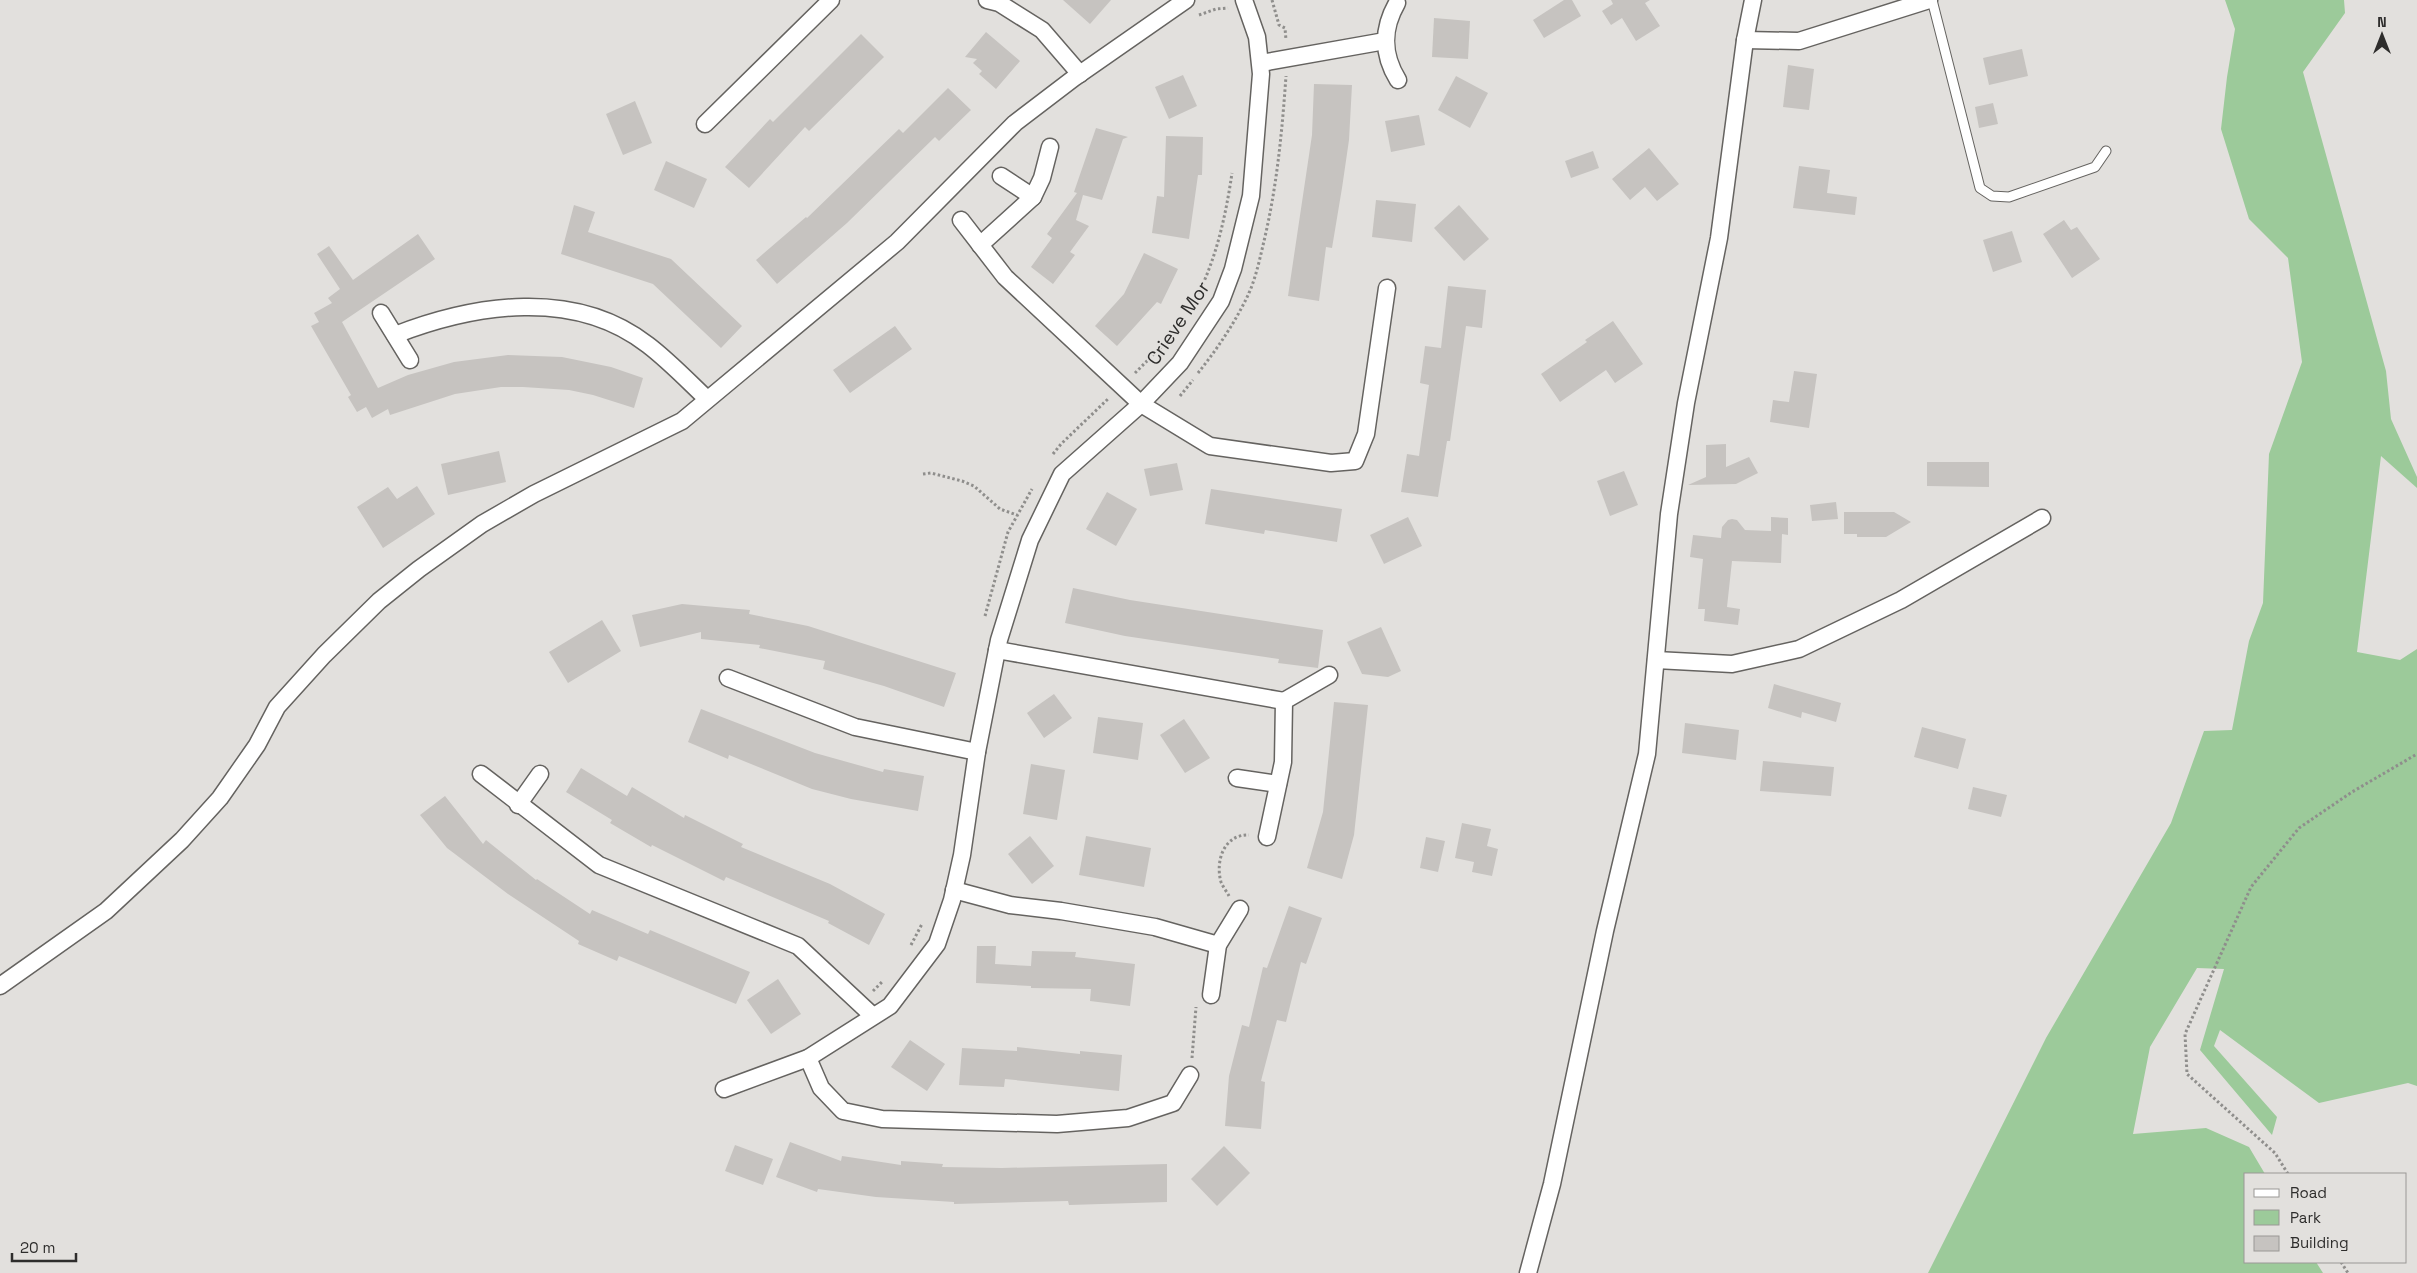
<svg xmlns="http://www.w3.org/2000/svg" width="2417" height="1273" font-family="'Space Grotesk',sans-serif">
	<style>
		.green { fill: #9cca9a }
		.building { fill: #c6c3c0 }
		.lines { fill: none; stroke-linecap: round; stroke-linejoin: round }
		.lane-casing { stroke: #656360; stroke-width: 11 }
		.street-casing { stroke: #656360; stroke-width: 19 }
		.path { stroke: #8f8e8c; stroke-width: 3; stroke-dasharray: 2.5 2.5; stroke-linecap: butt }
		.lane { stroke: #fff; stroke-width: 9 }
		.street { stroke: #fff; stroke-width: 16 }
		.labels { text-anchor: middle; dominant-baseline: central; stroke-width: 4; stroke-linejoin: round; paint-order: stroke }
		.street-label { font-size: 19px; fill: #2e2d2c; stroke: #e2e0dd }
	</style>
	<rect width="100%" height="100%" fill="#e2e0dd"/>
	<path class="green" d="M 2225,0 L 2344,0 L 2345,13 L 2303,72 L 2386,371 L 2391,419 L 2417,477 L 2417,488 L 2381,456 L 2357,652 L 2400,660 L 2417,649 L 2417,1086 L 2408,1083 L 2319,1103 L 2220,1030 L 2214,1046 L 2277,1117 L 2272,1135 L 2200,1050 L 2224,969 L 2197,968 L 2150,1047 L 2133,1134 L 2206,1128 L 2249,1147 L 2265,1174 L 2246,1174 L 2246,1262 L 2316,1262 L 2323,1273 L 1928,1273 L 2046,1038 L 2171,823 L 2204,731 L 2232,730 L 2249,641 L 2263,603 L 2269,454 L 2302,362 L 2288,258 L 2249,219 L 2221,129 L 2227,77 L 2235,29 Z"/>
	<g class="building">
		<path d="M 1063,0 L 1111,0 L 1090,24 Z"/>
		<path d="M 1564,0 L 1572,0 L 1581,16 L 1544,38 L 1533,20 Z"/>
		<path d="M 1611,0 L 1650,0 L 1645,3 L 1660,26 L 1636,41 L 1622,18 L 1611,25 L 1602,11 L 1613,4 Z"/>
		<path d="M 1434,18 L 1470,21 L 1468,59 L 1432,57 Z"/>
		<path d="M 986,32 L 1020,61 L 996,89 L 979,74 L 982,71 L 973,63 L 977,59 L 965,57 Z"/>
		<path d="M 861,34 L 884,57 L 809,131 L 805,127 L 749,188 L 725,167 L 770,119 L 773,122 Z"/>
		<path d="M 2022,49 L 2028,76 L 1989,85 L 1983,58 Z"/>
		<path d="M 1788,65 L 1814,69 L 1809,110 L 1783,107 Z"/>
		<path d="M 1183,75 L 1197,106 L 1169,119 L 1155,87 Z"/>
		<path d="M 1456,76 L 1488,93 L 1470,128 L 1438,110 Z"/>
		<path d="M 1314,84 L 1352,85 L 1349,140 L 1342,188 L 1332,248 L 1326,247 L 1319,301 L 1288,296 L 1312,135 Z"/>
		<path d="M 948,88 L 971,110 L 939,141 L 935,137 L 847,223 L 777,284 L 756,260 L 806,217 L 807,218 L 899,129 L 903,133 Z"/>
		<path d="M 635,101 L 652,143 L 623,155 L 606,114 Z"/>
		<path d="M 1993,103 L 1998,124 L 1979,128 L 1975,107 Z"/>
		<path d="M 1419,115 L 1425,145 L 1391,152 L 1385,121 Z"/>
		<path d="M 1096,128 L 1128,137 L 1123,139 L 1102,200 L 1083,195 L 1076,220 L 1089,226 L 1070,252 L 1075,255 L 1053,284 L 1031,267 L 1052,238 L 1047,234 L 1077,193 L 1074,192 Z"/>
		<path d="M 1166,136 L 1203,137 L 1202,175 L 1198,175 L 1189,239 L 1152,233 L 1157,196 L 1164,197 Z"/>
		<path d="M 1649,148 L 1679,184 L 1657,201 L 1645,187 L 1630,200 L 1612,179 Z"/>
		<path d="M 1593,151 L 1599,168 L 1571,178 L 1565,161 Z"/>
		<path d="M 666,161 L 707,179 L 694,208 L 654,190 Z"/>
		<path d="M 1799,166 L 1830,170 L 1827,193 L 1857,197 L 1855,215 L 1793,208 Z"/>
		<path d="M 1376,200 L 1416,204 L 1412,242 L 1372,237 Z"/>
		<path d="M 574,205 L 595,212 L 588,232 L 671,259 L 742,326 L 721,348 L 653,284 L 561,254 Z"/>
		<path d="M 1459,205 L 1489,239 L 1464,261 L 1434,228 Z"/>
		<path d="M 2064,220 L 2071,230 L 2077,227 L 2100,259 L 2072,278 L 2043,234 Z"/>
		<path d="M 2012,231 L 2022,262 L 1993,272 L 1983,240 Z"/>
		<path d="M 418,234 L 435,259 L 342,322 L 378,388 L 408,375 L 454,362 L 508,355 L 562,357 L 611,367 L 643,378 L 634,408 L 593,395 L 569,390 L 523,387 L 501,387 L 455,394 L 390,415 L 388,409 L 372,418 L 366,407 L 357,412 L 348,397 L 351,395 L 311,326 L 319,322 L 314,313 L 332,303 L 328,298 L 340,289 L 317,254 L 329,246 L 353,280 Z"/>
		<path d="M 1144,253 L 1178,269 L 1161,304 L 1157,302 L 1117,346 L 1095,326 L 1124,294 Z"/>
		<path d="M 1448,286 L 1486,290 L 1482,328 L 1466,326 L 1450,441 L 1447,441 L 1438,497 L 1401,492 L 1407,454 L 1419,456 L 1429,385 L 1420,383 L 1425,346 L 1441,348 Z"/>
		<path d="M 1613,321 L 1643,364 L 1615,383 L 1606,370 L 1560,402 L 1541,374 L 1587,342 L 1585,340 Z"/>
		<path d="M 895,326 L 912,349 L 850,393 L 833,370 Z"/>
		<path d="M 1794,371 L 1817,374 L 1809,428 L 1770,422 L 1773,400 L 1789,402 Z"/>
		<path d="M 1726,444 L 1726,467 L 1749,457 L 1758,473 L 1736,484 L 1688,485 L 1706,477 L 1706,445 Z"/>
		<path d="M 499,451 L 506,482 L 448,495 L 441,464 Z"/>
		<path d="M 1927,462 L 1989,462 L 1989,487 L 1927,486 Z"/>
		<path d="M 1177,463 L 1183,490 L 1150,496 L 1144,469 Z"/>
		<path d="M 1624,471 L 1638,505 L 1610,516 L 1597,481 Z"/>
		<path d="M 417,486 L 435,514 L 383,548 L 357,507 L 388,487 L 397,499 Z"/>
		<path d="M 1211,489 L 1342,509 L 1337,542 L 1265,530 L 1264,534 L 1205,524 Z"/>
		<path d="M 1107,492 L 1137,509 L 1116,546 L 1086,529 Z"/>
		<path d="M 1836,502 L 1838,519 L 1812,521 L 1810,505 Z"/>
		<path d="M 1844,512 L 1894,512 L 1911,522 L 1886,537 L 1857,537 L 1857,534 L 1844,534 Z"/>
		<path d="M 1408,517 L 1422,546 L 1384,564 L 1370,535 Z"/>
		<path d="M 1771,517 L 1788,518 L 1788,535 L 1782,534 L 1781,563 L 1732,561 L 1727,607 L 1740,609 L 1738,625 L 1704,621 L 1705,609 L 1698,609 L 1703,559 L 1690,557 L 1693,535 L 1721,538 L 1722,527 L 1728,520 L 1732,519 L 1737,520 L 1745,530 L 1771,531 Z"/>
		<path d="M 1073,588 L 1130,600 L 1323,630 L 1318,668 L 1278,663 L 1279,659 L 1125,636 L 1065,623 Z"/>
		<path d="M 682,604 L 750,610 L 749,614 L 808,626 L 956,673 L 944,707 L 884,686 L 823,669 L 825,661 L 759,648 L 760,645 L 701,639 L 701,632 L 640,647 L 632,615 Z"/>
		<path d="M 602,620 L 621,651 L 568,683 L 549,652 Z"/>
		<path d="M 1381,627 L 1401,671 L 1388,677 L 1362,674 L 1347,642 Z"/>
		<path d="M 1774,684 L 1841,703 L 1836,722 L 1802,712 L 1801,718 L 1768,708 Z"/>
		<path d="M 1054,694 L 1072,718 L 1044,738 L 1027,713 Z"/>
		<path d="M 1334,702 L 1368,705 L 1354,835 L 1342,879 L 1307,868 L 1323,812 Z"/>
		<path d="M 701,709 L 815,753 L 883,772 L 884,769 L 924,776 L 918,811 L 851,799 L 812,789 L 729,755 L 728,759 L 688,742 Z"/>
		<path d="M 1098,717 L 1143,723 L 1138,760 L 1093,753 Z"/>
		<path d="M 1184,719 L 1210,758 L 1185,773 L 1160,735 Z"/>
		<path d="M 1685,723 L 1739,730 L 1736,760 L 1682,753 Z"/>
		<path d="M 1922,727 L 1966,739 L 1958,769 L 1914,757 Z"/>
		<path d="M 1763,761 L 1834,767 L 1831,796 L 1760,791 Z"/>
		<path d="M 1031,764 L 1065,770 L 1057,820 L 1023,814 Z"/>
		<path d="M 581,768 L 627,796 L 632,787 L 684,818 L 685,815 L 743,844 L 741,847 L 830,884 L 885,914 L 869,945 L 828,923 L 829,921 L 726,877 L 724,881 L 652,845 L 651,847 L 610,823 L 612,820 L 566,792 Z"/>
		<path d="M 1973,787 L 2007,795 L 2001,817 L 1968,809 Z"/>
		<path d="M 445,796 L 483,844 L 486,840 L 536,880 L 537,879 L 590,914 L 592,910 L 648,934 L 650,930 L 750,972 L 736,1004 L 619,956 L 617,961 L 578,944 L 579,941 L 508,894 L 447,848 L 420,815 Z"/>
		<path d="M 1462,823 L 1491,829 L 1487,846 L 1498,849 L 1492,876 L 1472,872 L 1474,862 L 1455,858 Z"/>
		<path d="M 1030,836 L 1054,866 L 1032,884 L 1008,854 Z"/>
		<path d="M 1086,836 L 1151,848 L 1144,887 L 1079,875 Z"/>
		<path d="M 1426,837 L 1445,841 L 1438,872 L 1420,868 Z"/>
		<path d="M 1289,906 L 1322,918 L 1306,964 L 1301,962 L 1286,1022 L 1277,1020 L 1261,1081 L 1265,1082 L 1261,1129 L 1225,1126 L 1229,1076 L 1242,1025 L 1249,1027 L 1263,967 L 1267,968 Z"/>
		<path d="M 977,946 L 996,946 L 995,964 L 1031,966 L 1032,951 L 1076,952 L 1075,957 L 1135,964 L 1130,1006 L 1090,1001 L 1091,989 L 1031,988 L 1031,986 L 976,983 Z"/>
		<path d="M 778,979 L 801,1014 L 771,1034 L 747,1000 Z"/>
		<path d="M 910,1040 L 945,1064 L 927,1091 L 891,1067 Z"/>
		<path d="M 1017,1047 L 1080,1054 L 1080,1051 L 1122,1055 L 1119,1091 L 1005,1079 L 1004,1087 L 959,1085 L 962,1048 L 1017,1051 Z"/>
		<path d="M 790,1142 L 841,1161 L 842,1156 L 901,1165 L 901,1161 L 943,1164 L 942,1167 L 1002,1168 L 1167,1164 L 1167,1202 L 1069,1205 L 1068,1201 L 954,1204 L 954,1202 L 876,1197 L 818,1189 L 817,1192 L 776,1177 Z"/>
		<path d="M 735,1145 L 773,1159 L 763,1185 L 725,1171 Z"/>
		<path d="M 1224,1146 L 1250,1173 L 1217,1206 L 1191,1179 Z"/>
	</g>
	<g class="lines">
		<defs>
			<path id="lane" d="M 1932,0 L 1980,188 L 1992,196 L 2009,197 L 2095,167 L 2106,151"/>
			<g id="street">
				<path d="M 987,0 L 999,3 L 1042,30 L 1080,74"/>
				<path d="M 1397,3 C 1382,29 1382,54 1398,80"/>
				<path d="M 1745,40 L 1799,41 L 1929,0"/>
				<path d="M 1261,63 L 1385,41"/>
				<path d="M 705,124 L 831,0"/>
				<path d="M 1001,176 L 1033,197"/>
				<path d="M 961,220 L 1005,277 L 1141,404 L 1210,446 L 1331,463 L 1355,461 L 1366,434 L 1387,288"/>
				<path d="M 980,245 L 1033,197 L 1042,178 L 1050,147"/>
				<path d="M 381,313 L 410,360"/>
				<path d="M 395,335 C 475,304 575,288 648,345 C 669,361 688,381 707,399"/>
				<path d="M 997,650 L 1284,701"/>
				<path d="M 1656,660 L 1732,664 L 1799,649 L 1901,600 L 2042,518"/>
				<path d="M 728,678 L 855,727 L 977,752"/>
				<path d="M 481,774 L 599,865 L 798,946 L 873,1016"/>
				<path d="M 1237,778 L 1278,784"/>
				<path d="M 518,805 L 540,774"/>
				<path d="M 1267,837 L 1283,762 L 1284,701 L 1329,675"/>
				<path d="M 954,890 L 1010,905 L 1061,911 L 1155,927 L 1218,945"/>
				<path d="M 0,986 L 106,911 L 182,840 L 220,798 L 257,745 L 277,707 L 324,655 L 379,601 L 419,569 L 482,524 L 534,494 L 682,421 L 897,242 L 1015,123 L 1074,78 L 1186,0"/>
				<path d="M 1211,995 L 1218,945 L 1240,909"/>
				<path d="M 808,1058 L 821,1088 L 843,1111 L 882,1119 L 1057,1124 L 1128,1118 L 1173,1103 L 1190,1075"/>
				<path d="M 724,1089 L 808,1058 L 890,1006 L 937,944 L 952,900 L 962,855 L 977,752 L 999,640 L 1030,540 L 1062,474 L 1141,404 L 1180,363 L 1221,301 L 1233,269 L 1251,196 L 1261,74 L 1257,37 L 1244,0"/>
				<path d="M 1528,1273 L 1552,1184 L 1605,931 L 1647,754 L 1669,514 L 1686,403 L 1719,238 L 1745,40 L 1753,0"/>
			</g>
		</defs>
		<use href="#lane" class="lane-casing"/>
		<use href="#street" class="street-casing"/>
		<g class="path">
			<path d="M 1272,0 L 1279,25 L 1285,28 L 1286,40"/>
			<path d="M 1199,15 L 1216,9 L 1228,8"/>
			<path d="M 1189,311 C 1214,269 1225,221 1232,173"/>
			<path d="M 1135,373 L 1168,340 L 1184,319"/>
			<path d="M 1198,373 C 1218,348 1236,321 1249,293 C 1256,277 1260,258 1264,241 C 1277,186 1282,132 1286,76"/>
			<path d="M 1180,396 L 1193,380"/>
			<path d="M 1053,454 L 1061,444 L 1109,398"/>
			<path d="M 923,474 L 931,473 L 962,481 L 974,486 L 1000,509 L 1017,515"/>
			<path d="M 985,616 L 1008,532 L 1032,489"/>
			<path d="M 1229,896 C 1227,892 1223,887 1221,882 C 1215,861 1224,834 1249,835"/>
			<path d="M 911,945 L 922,924"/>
			<path d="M 873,991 L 883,981"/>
			<path d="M 1192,1058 L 1196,1007"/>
			<path d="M 2288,1174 L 2275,1153 L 2187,1074 L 2185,1034 L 2251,887 L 2299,828 L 2352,792 L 2417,754"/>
			<path d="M 2341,1262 L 2348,1273"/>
		</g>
		<use href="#lane" class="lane"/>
		<use href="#street" class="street"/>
	</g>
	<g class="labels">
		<g class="street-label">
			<text transform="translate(1178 323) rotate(-56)">Crieve Mor</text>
		</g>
	</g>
	<rect x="2244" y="1173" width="162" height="90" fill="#e2e0dd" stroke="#9a9896"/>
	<rect x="2254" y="1189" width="25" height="8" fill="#ffffff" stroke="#9a9896"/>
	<text x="2290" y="1198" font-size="15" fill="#2e2d2c">Road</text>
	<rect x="2254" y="1210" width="25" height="15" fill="#9cca9a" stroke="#9a9896"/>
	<text x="2290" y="1223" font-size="15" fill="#2e2d2c">Park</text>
	<rect x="2254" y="1236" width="25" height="15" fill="#c6c3c0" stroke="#9a9896"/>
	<text x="2290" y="1248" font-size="15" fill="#2e2d2c">Building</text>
	<g transform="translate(2382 35)" stroke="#e2e0dd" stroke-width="4" paint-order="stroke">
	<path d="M0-4L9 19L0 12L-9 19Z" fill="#2e2d2c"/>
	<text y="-8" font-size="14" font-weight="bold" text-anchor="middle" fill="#2e2d2c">N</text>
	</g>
	<path d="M12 1253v8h64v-8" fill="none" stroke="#2e2d2c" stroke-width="2.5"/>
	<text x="20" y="1253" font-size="15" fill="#2e2d2c" stroke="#e2e0dd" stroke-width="4" paint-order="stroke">20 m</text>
</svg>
